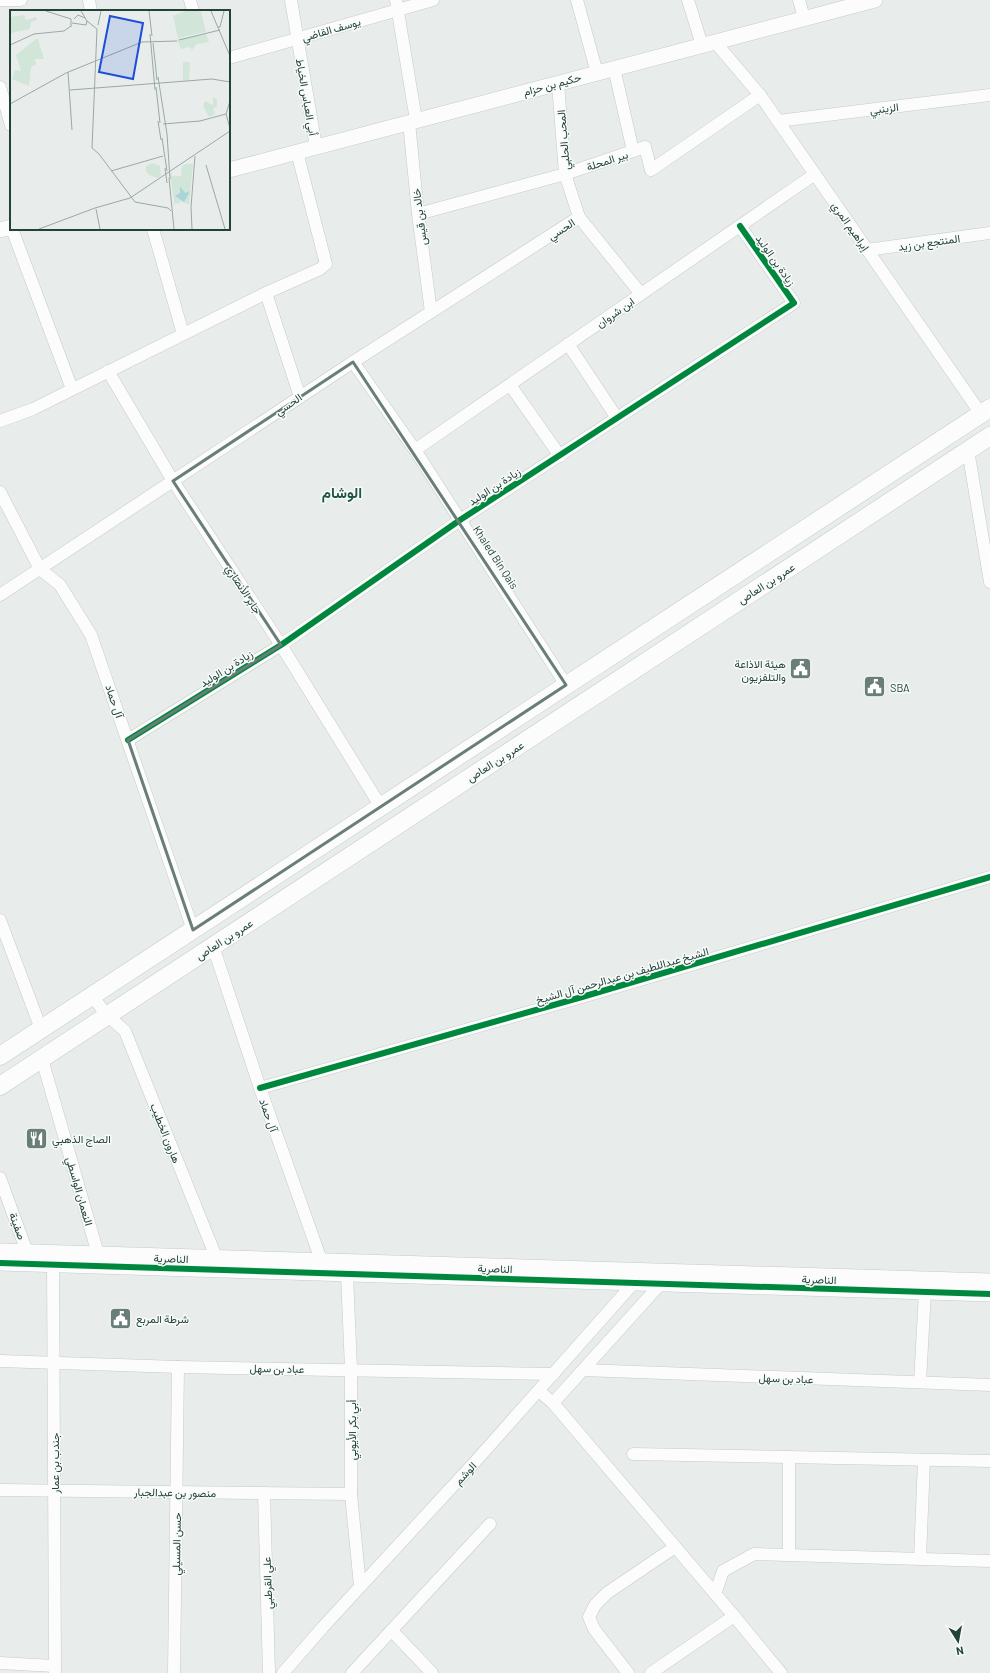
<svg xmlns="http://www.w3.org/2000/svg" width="990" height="1673" font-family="Barlow,Vazirmatn,sans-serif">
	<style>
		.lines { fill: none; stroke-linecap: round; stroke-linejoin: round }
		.minor-casing { stroke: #c5cac8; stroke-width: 13 }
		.tertiary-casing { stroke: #c5cac8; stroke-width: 16 }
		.secondary-casing { stroke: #c3cbc8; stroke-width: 19 }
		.minor { stroke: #fcfcfc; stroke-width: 12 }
		.tertiary { stroke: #fcfcfc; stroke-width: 15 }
		.secondary { stroke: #fcfcfc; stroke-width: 18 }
		.cycleway-casing { stroke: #f7fbf9; stroke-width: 8 }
		.cycleway { stroke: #00873e; stroke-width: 6 }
		.marked { fill: none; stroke: #697e78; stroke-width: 3; stroke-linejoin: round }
		.labels { text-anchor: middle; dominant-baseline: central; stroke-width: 3; stroke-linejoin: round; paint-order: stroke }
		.street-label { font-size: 11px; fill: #24423a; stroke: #f7fbf9 }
		.poi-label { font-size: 11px; fill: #24423a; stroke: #f7fbf9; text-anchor: start }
		.district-label { font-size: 15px; font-weight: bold; fill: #1f5548; stroke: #f7fbf9 }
		.inset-road { fill: none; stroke: #9aa9a4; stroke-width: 1 }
		.view { fill: #1d4ed8; fill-opacity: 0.15; stroke: #1d4ed8; stroke-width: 2 }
		.inset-edge { fill: none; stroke: #24423a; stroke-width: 2 }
	</style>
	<rect width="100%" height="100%" fill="#e8edeb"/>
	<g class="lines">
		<defs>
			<g id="minor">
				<path d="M 0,0 L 21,0"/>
				<path d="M 89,0 L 91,11"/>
				<path d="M 190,0 L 193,11"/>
				<path d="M 291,0 L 316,147"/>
				<path d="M 396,0 L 416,120"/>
				<path d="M 577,0 L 597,73"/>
				<path d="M 688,0 L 702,45"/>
				<path d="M 799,0 L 804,18"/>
				<path d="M 715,42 L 760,95 L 981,414"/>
				<path d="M 229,58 L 433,0"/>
				<path d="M 614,68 L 633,151"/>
				<path d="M 558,83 L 565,174 L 579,217 L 641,294"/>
				<path d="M 0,87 L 11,125"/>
				<path d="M 778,121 L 990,95"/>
				<path d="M 409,122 L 418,214 L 431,312"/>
				<path d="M 418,214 L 565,174 L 645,147 L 651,170 L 760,95"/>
				<path d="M 12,229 L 72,389"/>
				<path d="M 153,229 L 183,334"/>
				<path d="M 867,250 L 990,233"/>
				<path d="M 266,293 L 300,397"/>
				<path d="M 568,344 L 617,418"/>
				<path d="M 353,362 L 415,450 L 566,685"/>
				<path d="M 108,371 L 173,481 L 281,645 L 381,807"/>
				<path d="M 510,385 L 560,456"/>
				<path d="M 0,421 L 33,409 L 266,293 L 320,269 L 326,264 L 297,152"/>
				<path d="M 415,450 L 815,174"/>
				<path d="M 968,450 L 990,582"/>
				<path d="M 0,492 L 40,569 L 60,585 L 91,635 L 193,930"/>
				<path d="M 0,595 L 353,362 L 579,217"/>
				<path d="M 128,740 L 281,645 L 460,520 L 794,303 L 740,226"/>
				<path d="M 0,920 L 41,1029"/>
				<path d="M 213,946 L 260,1088 L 321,1260"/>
				<path d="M 92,996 L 107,1015 L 125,1031 L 216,1257"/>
				<path d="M 42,1059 L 98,1254"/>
				<path d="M 260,1088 L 582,997 L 990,877"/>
				<path d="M 0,1178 L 27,1252"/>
				<path d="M 53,1256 L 55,1673"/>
				<path d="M 347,1274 L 351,1369 L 351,1494 L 360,1586"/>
				<path d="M 0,1361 L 178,1367 L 554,1374"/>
				<path d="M 583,1370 L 990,1385"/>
				<path d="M 920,1382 L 925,1292"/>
				<path d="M 539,1391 L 553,1403 L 734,1616 L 781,1673"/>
				<path d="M 553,1403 L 665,1279"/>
				<path d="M 633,1454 L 990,1461"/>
				<path d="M 0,1490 L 351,1494"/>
				<path d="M 264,1493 L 269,1673"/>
				<path d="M 789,1555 L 789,1457"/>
				<path d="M 920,1559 L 924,1460"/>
				<path d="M 715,1594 L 723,1571 L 754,1554 L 990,1561"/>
				<path d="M 392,1631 L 432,1673"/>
				<path d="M 0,1663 L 55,1666"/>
				<path d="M 174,1673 L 178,1367"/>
				<path d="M 283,1673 L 323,1627 L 474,1463 L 639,1277"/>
				<path d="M 352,1673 L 490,1524"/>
				<path d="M 628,1673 L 594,1629 L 589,1617 L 595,1605 L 607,1593 L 675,1547"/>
				<path d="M 651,1673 L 734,1616"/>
			</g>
			<g id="tertiary">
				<path d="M 229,170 L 875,0"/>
				<path d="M 0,230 L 11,227"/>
				<path d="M 0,1251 L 990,1281"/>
				<path d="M 0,1263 L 990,1294"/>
			</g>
			<g id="secondary">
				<path d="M 0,1056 L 990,408"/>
				<path d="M 0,1086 L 990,436"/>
			</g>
		</defs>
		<use href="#minor" class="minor-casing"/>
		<use href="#tertiary" class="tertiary-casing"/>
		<use href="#secondary" class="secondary-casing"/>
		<use href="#minor" class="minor"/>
		<use href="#tertiary" class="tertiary"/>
		<use href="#secondary" class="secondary"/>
		<defs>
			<g id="cycleway">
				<path d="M 128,740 L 281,645 L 460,520 L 794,303 L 740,226"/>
				<path d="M 260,1088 L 582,997 L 990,877"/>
				<path d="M 0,1263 L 990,1294"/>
			</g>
		</defs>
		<use href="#cycleway" class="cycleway-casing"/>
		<use href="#cycleway" class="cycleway"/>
	</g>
	<path class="marked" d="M 353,362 L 566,685 L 193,930 L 128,740 L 281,645 L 173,481 Z"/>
	<defs>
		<symbol id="civic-square" viewBox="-11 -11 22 22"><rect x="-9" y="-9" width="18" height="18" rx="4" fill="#697e78" stroke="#f7fbf9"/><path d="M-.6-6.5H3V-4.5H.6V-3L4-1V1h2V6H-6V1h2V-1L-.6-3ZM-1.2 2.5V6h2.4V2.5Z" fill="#fff"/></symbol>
		<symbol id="restaurant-square" viewBox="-11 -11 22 22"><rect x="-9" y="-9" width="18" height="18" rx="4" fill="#697e78" stroke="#f7fbf9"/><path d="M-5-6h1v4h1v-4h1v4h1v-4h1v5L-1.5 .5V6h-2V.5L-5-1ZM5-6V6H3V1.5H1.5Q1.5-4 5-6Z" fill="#fff"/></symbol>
	</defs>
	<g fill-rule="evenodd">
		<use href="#civic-square" x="788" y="656" width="25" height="25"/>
		<use href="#civic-square" x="862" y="674" width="25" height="25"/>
		<use href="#restaurant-square" x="24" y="1126" width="25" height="25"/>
		<use href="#civic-square" x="108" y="1306" width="25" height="25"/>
	</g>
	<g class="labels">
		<g class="street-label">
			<text transform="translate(331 29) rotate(-16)">يوسف القاضي</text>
			<text transform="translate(552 84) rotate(-15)">حكيم بن حزام</text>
			<text transform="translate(307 97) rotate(80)">أبي العباس الخياط</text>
			<text transform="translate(884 108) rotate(-7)">الزينبي</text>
			<text transform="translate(563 140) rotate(-95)">المحب الحلبي</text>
			<text transform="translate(607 160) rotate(-18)">بير المحلة</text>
			<text transform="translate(419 217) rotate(-97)">خالد بن قيس</text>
			<text transform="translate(851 226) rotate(55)">إبراهيم المري</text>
			<text transform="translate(561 229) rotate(-33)">الحسي</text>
			<text transform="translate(929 242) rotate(-8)">المنتجع بن زيد</text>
			<text transform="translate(776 260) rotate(55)">زيادة بن الوليد</text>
			<text transform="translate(615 312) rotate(-35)">ابن شروان</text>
			<text transform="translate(288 404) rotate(-34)">الحسي</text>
			<text transform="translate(494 486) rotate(-33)">زيادة بن الوليد</text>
			<text transform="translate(496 557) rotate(57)">Khaled Bin Qais</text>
			<text transform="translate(766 583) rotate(-33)">عمرو بن العاص</text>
			<text transform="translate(244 589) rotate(57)">جابر الأنصاري</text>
			<text transform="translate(226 668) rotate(-32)">زيادة بن الوليد</text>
			<text transform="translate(115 701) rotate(71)">آل حماد</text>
			<text transform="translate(495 761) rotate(-33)">عمرو بن العاص</text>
			<text transform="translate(224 939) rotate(-33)">عمرو بن العاص</text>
			<text transform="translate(622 975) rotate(-16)">الشيخ عبداللطيف بن عبدالرحمن آل الشيخ</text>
			<text transform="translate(269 1115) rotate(70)">آل حماد</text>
			<text transform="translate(166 1133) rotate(68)">هارون الخطيب</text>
			<text transform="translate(80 1191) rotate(74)">النعمان الواسطي</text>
			<text transform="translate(18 1226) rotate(70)">صفينة</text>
			<text transform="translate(171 1258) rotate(2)">الناصرية</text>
			<text transform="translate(495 1268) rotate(2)">الناصرية</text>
			<text transform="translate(819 1279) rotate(2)">الناصرية</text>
			<text transform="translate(277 1368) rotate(1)">عباد بن سهل</text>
			<text transform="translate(786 1378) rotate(2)">عباد بن سهل</text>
			<text transform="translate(351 1430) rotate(-90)">أبي بكر الأيوبي</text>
			<text transform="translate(54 1463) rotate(-90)">جندب بن عمار</text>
			<text transform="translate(465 1473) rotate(-47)">الوشم</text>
			<text transform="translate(175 1492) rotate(1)">منصور بن عبدالجبار</text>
			<text transform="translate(176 1544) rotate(-89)">حسن المسيلي</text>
			<text transform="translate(267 1583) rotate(-92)">علي القرطبي</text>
		</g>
		<g class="poi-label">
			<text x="786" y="663" text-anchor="end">هيئة الاذاعة<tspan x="786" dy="13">والتلفزيون</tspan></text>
			<text x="890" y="687">SBA</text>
			<text x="52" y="1138">الصاج الذهبي</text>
			<text x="136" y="1318">شرطة المربع</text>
		</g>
		<g class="district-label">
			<text x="342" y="492">الوشام</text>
		</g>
	</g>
	<g transform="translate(10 10)">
		<rect width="220" height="220" fill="#e8edeb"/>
		<path d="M 175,1 L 191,1 L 196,22 L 168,28 L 163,6 ZM 14,5 L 16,10 L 26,7 L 27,10 L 21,12 L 20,19 L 1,23 L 0,7 ZM 196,24 L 199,32 L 187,34 L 182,40 L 180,37 L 171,39 L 167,29 ZM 26,29 L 28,29 L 34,49 L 25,49 L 26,55 L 21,57 L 19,76 L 2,69 L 5,60 L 11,61 L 6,45 ZM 173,52 L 180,52 L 179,70 L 173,71 ZM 203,87 L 207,89 L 207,97 L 203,98 L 205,104 L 199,107 L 193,96 L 195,91 L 203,95 ZM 143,153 L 150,156 L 151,165 L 148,168 L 139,165 L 136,161 L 136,156 ZM 176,154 L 183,154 L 179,195 L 170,191 L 170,194 L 165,193 L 165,198 L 160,165 L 162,162 L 162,166 L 171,166 L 172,156 Z" fill="#d1e6d8"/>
		<path d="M 170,176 L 175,183 L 180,181 L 174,192 L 165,186 L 170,183 Z" fill="#a9d4db"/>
		<path class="inset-road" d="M 36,1 L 61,9 L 61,17M 71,1 L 77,11 L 87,19 L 82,138 L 89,144 L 125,192 L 158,198 L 161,201M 139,1 L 142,26M 201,1 L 220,46M 64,9 L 68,5 L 75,8M 62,13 L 76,15 L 77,11M 88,15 L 91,1M 208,17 L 210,17 L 214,1M 140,24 L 145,80M 169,30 L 210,20M 143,33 L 147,70M 0,35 L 24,24 L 54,21 L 61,16M 58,62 L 62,120M 148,67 L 157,124 L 160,169M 146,77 L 150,113M 60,80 L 202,69 L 220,72M 220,91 L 216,104 L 220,118M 0,94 L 56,63 L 132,32 L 167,31M 148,111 L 151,130M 153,114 L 190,111 L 216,104M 152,128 L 157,161M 196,155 L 215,219M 155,158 L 157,173M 101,161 L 153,146M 159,168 L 164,219M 86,199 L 90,219M 29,219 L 85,198 L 120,188 L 220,121M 182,219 L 181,197 L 185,146"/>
		<path class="view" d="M 100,6 L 133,13 L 123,69 L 89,62 Z"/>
		<rect width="220" height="220" class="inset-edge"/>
	</g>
	<g transform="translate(958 1641) rotate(169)" stroke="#f7fbf9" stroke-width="3" paint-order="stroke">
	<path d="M0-3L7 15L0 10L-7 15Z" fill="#24423a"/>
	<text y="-6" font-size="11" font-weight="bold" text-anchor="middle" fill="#24423a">N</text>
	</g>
</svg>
